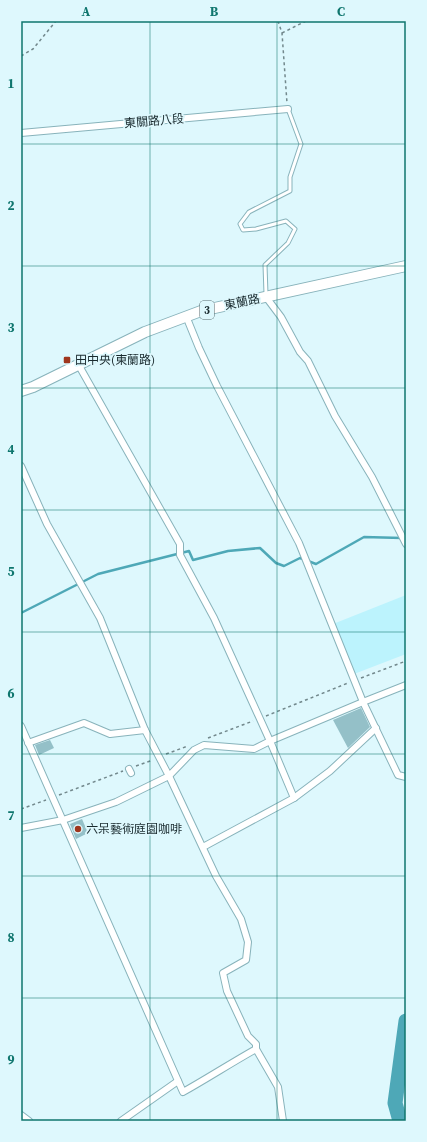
<svg xmlns="http://www.w3.org/2000/svg" width="427" height="1142" font-family="'Source Serif 4','Noto Sans TC',serif">
	<style>
		.built { fill: #bcf3fd }
		.lines { fill: none; stroke-linecap: round; stroke-linejoin: round }
		.stream { stroke: #4ea8b7; stroke-width: 2.5 }
		.river { stroke: #4ea8b7; stroke-width: 15 }
		.building { fill: #94c0c8 }
		.lane-casing { stroke: #88b3bb; stroke-width: 5 }
		.street-casing { stroke: #88b3bb; stroke-width: 8 }
		.primary-casing { stroke: #88b3bb; stroke-width: 12 }
		.path { stroke: #72888c; stroke-width: 1.5; stroke-dasharray: 3 3; stroke-linecap: butt }
		.lane { stroke: #fff; stroke-width: 3 }
		.street { stroke: #fff; stroke-width: 6 }
		.primary { stroke: #fff; stroke-width: 10 }
		.grid { fill: none; stroke: #0f766e; stroke-width: 1; stroke-opacity: 0.55 }
		.poi-dot { fill: #9f361e; stroke: #def8fd; stroke-width: 1.5 }
		.labels { text-anchor: middle; dominant-baseline: central; stroke-width: 3.5; stroke-linejoin: round; paint-order: stroke }
		.shield { fill: #def8fd; stroke: #54686c; stroke-width: 1 }
		.shield-label { font-size: 11px; font-weight: bold; fill: #192a2e }
		.street-label { font-size: 12px; fill: #192a2e; stroke: #def8fd }
		.poi-label { font-size: 12px; fill: #192a2e; stroke: #def8fd; text-anchor: start }
		.neatline { fill: none; stroke: #0f766e; stroke-width: 1.5 }
		.grid-label { font-size: 13px; text-anchor: middle; font-weight: bold; fill: #0f766e }
	</style>
	<rect width="100%" height="100%" fill="#def8fd"/>
	<path class="built" d="M 406,595 L 406,654 L 354,674 L 333,624 Z"/>
	<g class="lines">
		<path class="stream" d="M 21,613 L 98,574 L 189,551 L 193,560 L 228,551 L 260,548 L 276,563 L 284,566 L 300,558 L 316,564 L 364,537 L 402,538"/>
		<path class="river" d="M 400,1121 L 395,1103 L 406,1021"/>
	</g>
	<g class="building">
		<path d="M 361,708 L 370,727 L 348,748 L 333,720 Z"/>
		<path d="M 50,740 L 54,748 L 39,755 L 35,745 Z"/>
		<path d="M 82,819 L 88,833 L 76,839 L 70,824 Z"/>
	</g>
	<g class="lines">
		<defs>
			<path id="lane" d="M 266,294 L 265,265 L 288,243 L 295,229 L 286,221 L 256,229 L 243,230 L 240,224 L 249,212 L 290,191 L 290,177 L 301,144 L 288,109"/>
			<g id="street">
				<path d="M 21,133 L 288,109"/>
				<path d="M 266,297 L 281,317 L 300,352 L 308,361 L 335,416 L 372,477 L 406,544"/>
				<path d="M 186,316 L 199,348 L 217,386 L 299,543 L 363,702 L 398,775 L 406,777"/>
				<path d="M 78,364 L 180,544 L 180,555 L 214,618 L 270,741 L 294,798"/>
				<path d="M 21,466 L 47,524 L 100,618 L 145,730 L 169,776 L 216,876 L 241,919 L 248,942 L 246,960 L 223,973 L 227,991 L 248,1036 L 256,1044 L 256,1049 L 278,1087 L 283,1121"/>
				<path d="M 21,726 L 183,1092 C 208,1078 231,1063 256,1049"/>
				<path d="M 28,743 L 84,723 L 110,734 L 145,730"/>
				<path d="M 129,769 L 131,773"/>
				<path d="M 21,828 L 63,820 L 116,802 L 169,776 L 194,750 L 204,745 L 254,749 L 270,741 L 363,702 L 406,685"/>
				<path d="M 203,847 L 294,798 L 330,771 L 376,728"/>
				<path d="M 21,1115 L 29,1121"/>
				<path d="M 121,1121 L 178,1081"/>
			</g>
			<path id="primary" d="M 21,391 L 33,387 L 145,332 L 201,311 L 406,266"/>
		</defs>
		<use href="#lane" class="lane-casing"/>
		<use href="#street" class="street-casing"/>
		<use href="#primary" class="primary-casing"/>
		<g class="path">
			<path d="M 278,21 L 282,33 L 287,103"/>
			<path d="M 282,33 L 306,21"/>
			<path d="M 21,56 L 33,49 L 56,21"/>
			<path d="M 361,678 L 406,661"/>
			<path d="M 266,716 L 348,683"/>
			<path d="M 208,738 L 253,721"/>
			<path d="M 166,754 L 188,746"/>
			<path d="M 136,766 L 153,760"/>
			<path d="M 59,795 L 123,771"/>
			<path d="M 21,809 L 46,800"/>
		</g>
		<use href="#lane" class="lane"/>
		<use href="#street" class="street"/>
		<use href="#primary" class="primary"/>
	</g>
	<path class="grid" d="M 150,21 L 150,1121M 277,21 L 277,1121M 21,144 L 406,144M 21,266 L 406,266M 21,388 L 406,388M 21,510 L 406,510M 21,632 L 406,632M 21,754 L 406,754M 21,876 L 406,876M 21,998 L 406,998"/>
	<g class="poi-dot">
		<rect x="63" y="356" width="8" height="8" rx="2"/>
		<circle cx="78" cy="829" r="4"/>
	</g>
	<g class="labels">
		<rect class="shield" x="200" y="301" width="14" height="18" rx="3"/>
		<g class="shield-label">
			<text x="207" y="310">3</text>
		</g>
		<g class="street-label">
			<text transform="translate(154 121) rotate(-5)">東關路八段</text>
			<text transform="translate(242 302) rotate(-12)">東蘭路</text>
		</g>
		<g class="poi-label">
			<text x="75" y="360">田中央(東蘭路)</text>
			<text x="86" y="829">六呆藝術庭園咖啡</text>
		</g>
	</g>
	<rect width="427" height="1142" fill="none" stroke="#def8fd" stroke-width="44"/>
	<rect x="22" y="22" width="383" height="1098" class="neatline"/>
	<g class="grid-label">
		<text x="86" y="16">A</text>
		<text x="214" y="16">B</text>
		<text x="341" y="16">C</text>
		<text x="11" y="88">1</text>
		<text x="11" y="210">2</text>
		<text x="11" y="332">3</text>
		<text x="11" y="454">4</text>
		<text x="11" y="576">5</text>
		<text x="11" y="698">6</text>
		<text x="11" y="820">7</text>
		<text x="11" y="942">8</text>
		<text x="11" y="1064">9</text>
	</g>
</svg>
